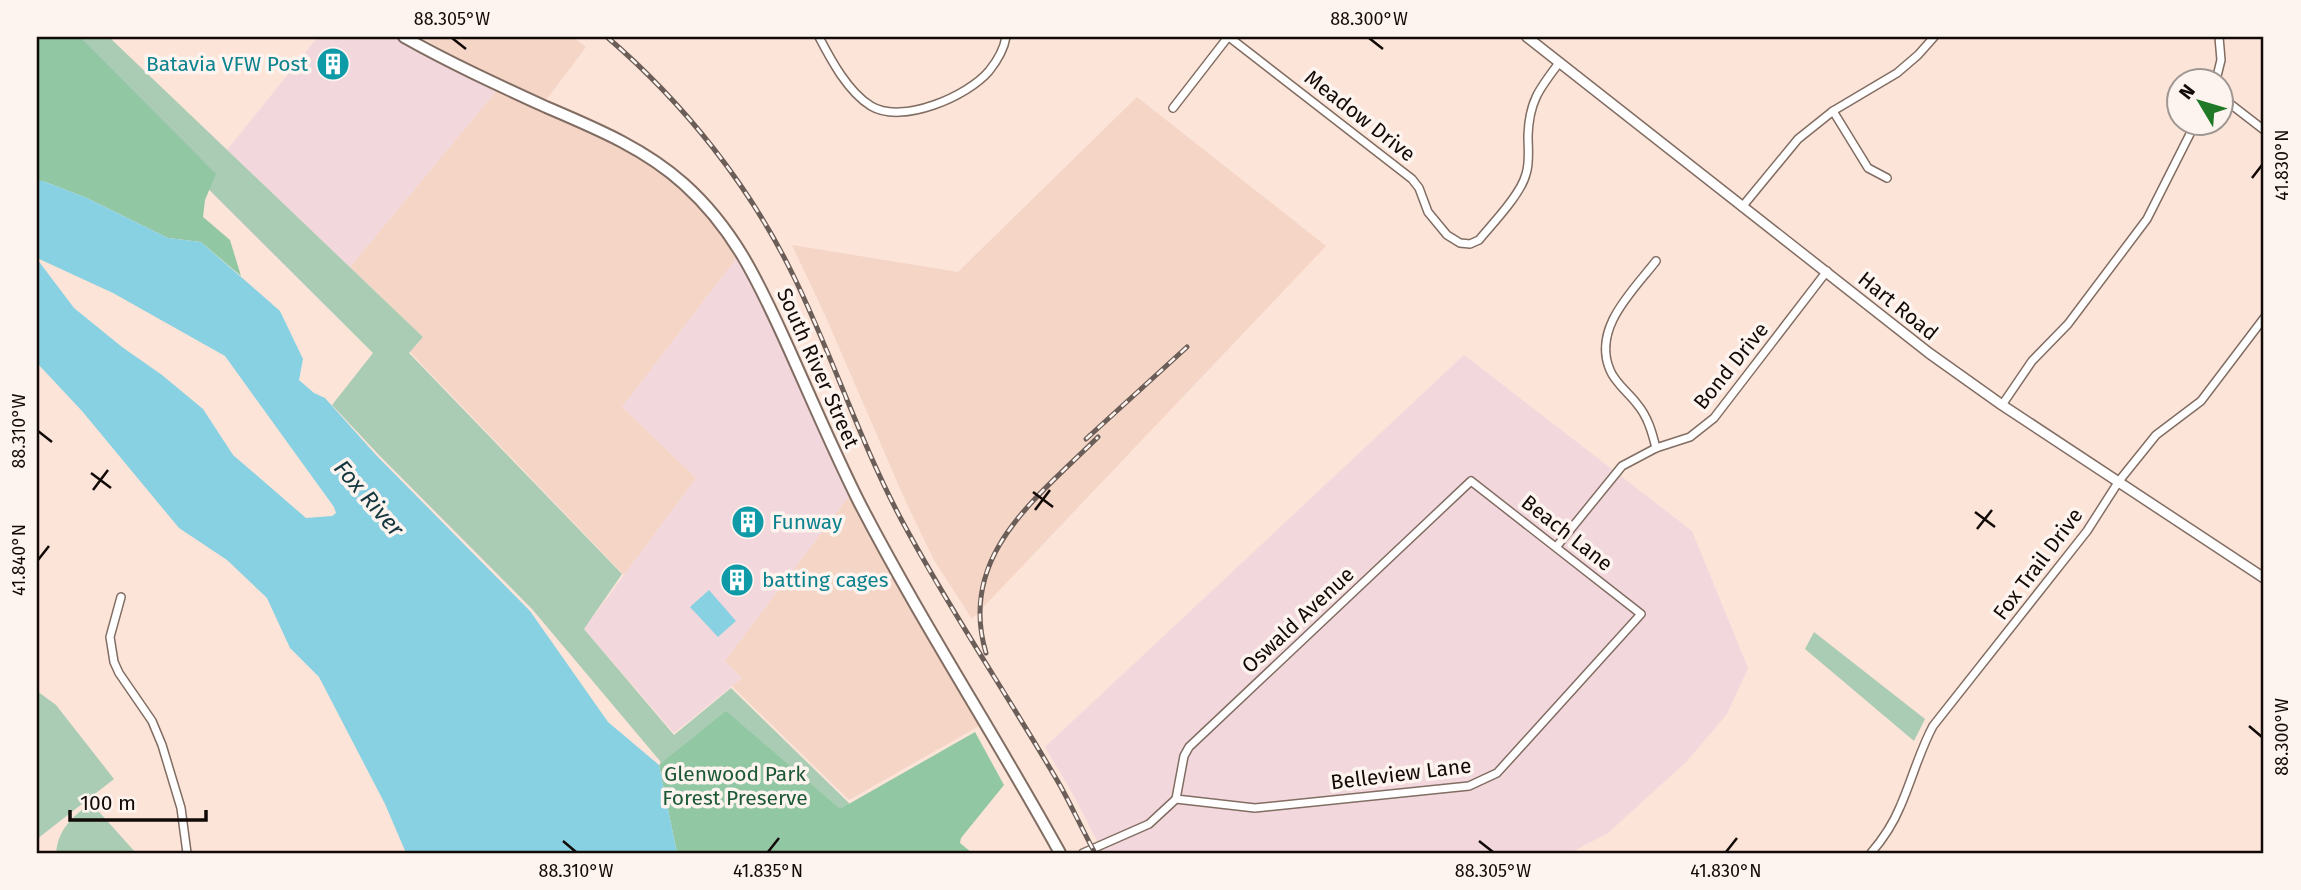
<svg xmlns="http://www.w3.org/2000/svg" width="2301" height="890" font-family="'Fira Sans',sans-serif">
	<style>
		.commercial { fill: #f2d8dd }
		.built { fill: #f4d5c6 }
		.green { fill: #aaccb4 }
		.forest { fill: #91c7a3 }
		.water { fill: #87d1e2 }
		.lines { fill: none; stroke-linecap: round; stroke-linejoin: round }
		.minor-casing { stroke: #826d63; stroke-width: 10 }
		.tertiary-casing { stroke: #826d63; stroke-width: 12 }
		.secondary-casing { stroke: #826d63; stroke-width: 14 }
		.minor { stroke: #fff; stroke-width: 7 }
		.tertiary { stroke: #fff; stroke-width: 9 }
		.secondary { stroke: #fff; stroke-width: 10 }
		.rail-casing { stroke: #6b5d57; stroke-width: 5 }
		.rail { stroke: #fef4ef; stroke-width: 2.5; stroke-dasharray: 8; stroke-linecap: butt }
		.ticks { fill: none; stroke: #120a07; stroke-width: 2.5 }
		.labels { text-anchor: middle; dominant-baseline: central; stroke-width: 7; stroke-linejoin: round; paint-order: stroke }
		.culture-label { font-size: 21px; fill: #0d838f; stroke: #fef4ef; text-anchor: start }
		.street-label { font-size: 21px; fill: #120a07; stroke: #fef4ef }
		.park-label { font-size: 21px; fill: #1c5936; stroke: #fef4ef }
		.water-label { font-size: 23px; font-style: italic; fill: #14383f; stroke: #fef4ef }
		.neatline { fill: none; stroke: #120a07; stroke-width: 2.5 }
		.ticks-label { font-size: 18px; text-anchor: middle; fill: #120a07 }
	</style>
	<rect width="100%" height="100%" fill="#fce4d8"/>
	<g class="commercial">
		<path d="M 318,37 L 397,37 L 498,89 L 350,267 L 227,150 Z"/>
		<path d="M 738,256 L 749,275 L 850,495 L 725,661 L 742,678 L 674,733 L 584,629 L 696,478 L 622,407 Z"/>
		<path d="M 1464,355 L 1692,531 L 1748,668 L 1727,714 L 1687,761 L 1608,833 L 1570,853 L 1103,853 L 1074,796 L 1045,747 Z"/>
	</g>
	<g class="built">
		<path d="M 421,37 L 573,37 L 586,47 L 546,100 L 469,65 Z"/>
		<path d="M 498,89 L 623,147 L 663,174 L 699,204 L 738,256 L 622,407 L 696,478 L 624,575 L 410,352 L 423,337 L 350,267 Z"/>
		<path d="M 1137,97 L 1326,246 L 972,619 L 934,560 L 905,500 L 825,315 L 792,245 L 958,272 Z"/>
		<path d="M 850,495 L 981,725 L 849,800 L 732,686 L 742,678 L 725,661 Z"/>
	</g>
	<g class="green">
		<path d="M 37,37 L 109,37 L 423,337 L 409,353 L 622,574 L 584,629 L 674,735 L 731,688 L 852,806 L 907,853 L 675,822 L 660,761 L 532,609 L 378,454 L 332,405 L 373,353 L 112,93 Z"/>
		<path d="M 1814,632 L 1925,719 L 1914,741 L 1805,649 Z"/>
		<path d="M 37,691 L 56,705 L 114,779 L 37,839 Z"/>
		<path d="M 91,803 L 136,853 L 56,853 C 58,829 73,816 91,803 Z"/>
	</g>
	<g class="forest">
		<path d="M 37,37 L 80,37 L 216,174 L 205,200 L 203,217 L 230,240 L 241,276 L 201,242 L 168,238 L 87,198 L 43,181 L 37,181 Z"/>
		<path d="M 726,711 L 840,809 L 975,732 L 1004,785 L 961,838 L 960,843 L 972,853 L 677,853 L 659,765 Z"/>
	</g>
	<g class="water">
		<path d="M 37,181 L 43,181 L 87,198 L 168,238 L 201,242 L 280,311 L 303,359 L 299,380 L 314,393 L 325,398 L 376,455 L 530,611 L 608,722 L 659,765 L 677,853 L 406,853 L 385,804 L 319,677 L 290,648 L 267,598 L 227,560 L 179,528 L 82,411 L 37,363 L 37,259 L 74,308 L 122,347 L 162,375 L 203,409 L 233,455 L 306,518 L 332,516 L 336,513 L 334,507 L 225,356 L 113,293 L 37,258 Z"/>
		<path d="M 709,590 L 736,621 L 718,637 L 690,607 Z"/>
	</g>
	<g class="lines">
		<defs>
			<g id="minor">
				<path d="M 819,37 C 831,60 848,92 871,106 C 902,125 968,96 989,71 C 997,61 1004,49 1006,37"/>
				<path d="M 1229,37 L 1412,179 L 1419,188 L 1428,212 L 1447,235 L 1460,243 L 1470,244 L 1479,240 C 1493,223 1521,194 1526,174 C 1530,162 1528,148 1528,136 C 1529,102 1539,89 1559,63"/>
				<path d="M 2216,80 L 2221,60 L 2219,37"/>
				<path d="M 2220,96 L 2264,130"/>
				<path d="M 1173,108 L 1228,37"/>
				<path d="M 1833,111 L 1868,168 L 1887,178"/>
				<path d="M 1742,207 L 1798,139 L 1833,111 L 1897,73 L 1918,55 L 1934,37"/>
				<path d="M 1656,261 C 1633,291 1592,328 1610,370 C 1615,383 1629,393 1637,404 C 1648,417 1652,432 1656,448"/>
				<path d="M 2002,405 L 2032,361 L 2068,324 L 2147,219 L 2196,122"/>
				<path d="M 1471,481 L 1641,614 L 1497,773 L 1469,786 L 1255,808 L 1176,799 L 1184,756 L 1189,747 Z"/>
				<path d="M 1557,546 L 1622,466 L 1656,448 L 1690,437 L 1714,418 L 1827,271"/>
				<path d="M 121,597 L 110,637 L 114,662 L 119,673 L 152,721 L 162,745 L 181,808 L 187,853"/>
				<path d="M 1083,853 L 1149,824 L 1176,799"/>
				<path d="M 1871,853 C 1883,839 1893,824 1900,807 C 1912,780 1919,752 1933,726 L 2087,531 L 2119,481 L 2156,435 L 2201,401 L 2264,318"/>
			</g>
			<path id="tertiary" d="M 1527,37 L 1929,353 L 2002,405 L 2264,578"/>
			<path id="secondary" d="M 404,37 C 450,63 498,85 546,107 C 595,128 644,148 684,184 C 733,228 757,279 784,338 C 809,393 832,448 859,502 C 921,622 995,735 1060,853"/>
		</defs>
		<use href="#minor" class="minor-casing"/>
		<use href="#tertiary" class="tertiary-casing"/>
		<use href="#secondary" class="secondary-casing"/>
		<use href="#minor" class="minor"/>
		<use href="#tertiary" class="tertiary"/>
		<use href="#secondary" class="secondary"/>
		<defs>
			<g id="rail">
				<path d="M 607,37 C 684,103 750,186 794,277 C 833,357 860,442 901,519 C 950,611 1009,697 1061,787 C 1073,809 1083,831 1095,853"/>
				<path d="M 1086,439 L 1187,347"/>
				<path d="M 986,653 C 957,555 1037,498 1098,437"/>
			</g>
		</defs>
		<use href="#rail" class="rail-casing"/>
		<use href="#rail" class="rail"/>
	</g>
	<path class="ticks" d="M 452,38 L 466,49M 1369,38 L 1383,49M 2252,178 L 2262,165M 38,431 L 52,442M 91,473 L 111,488M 93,490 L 108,470M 1033,492 L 1053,507M 1035,510 L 1050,490M 1975,512 L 1995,527M 1977,529 L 1992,510M 38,560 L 49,546M 2249,726 L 2262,737M 563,841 L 576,852M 1479,841 L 1493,852M 768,852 L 779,838M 1726,852 L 1737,838"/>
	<defs>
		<symbol id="building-disc" viewBox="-11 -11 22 22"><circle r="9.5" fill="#0f9aa8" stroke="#fef4ef"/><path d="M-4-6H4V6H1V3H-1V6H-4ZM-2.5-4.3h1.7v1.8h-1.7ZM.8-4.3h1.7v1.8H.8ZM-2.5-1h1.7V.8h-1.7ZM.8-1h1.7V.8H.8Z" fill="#fff"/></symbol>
	</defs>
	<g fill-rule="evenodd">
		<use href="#building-disc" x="314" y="45" width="38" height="38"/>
		<use href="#building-disc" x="729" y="503" width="38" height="38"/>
		<use href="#building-disc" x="718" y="561" width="38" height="38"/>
	</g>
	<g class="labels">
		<g class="culture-label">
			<text x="308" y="64" text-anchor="end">Batavia VFW Post</text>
			<text x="772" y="522">Funway</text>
			<text x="762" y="580">batting cages</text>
		</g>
		<g class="street-label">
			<text transform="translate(1360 116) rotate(38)">Meadow Drive</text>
			<text transform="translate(1898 306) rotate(39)">Hart Road</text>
			<text transform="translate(1731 366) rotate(-51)">Bond Drive</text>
			<text transform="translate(818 368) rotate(66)">South River Street</text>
			<text transform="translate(1567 533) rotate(38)">Beach Lane</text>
			<text transform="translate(2038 564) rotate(-53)">Fox Trail Drive</text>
			<text transform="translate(1298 620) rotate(-43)">Oswald Avenue</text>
			<text transform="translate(1401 774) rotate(-7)">Belleview Lane</text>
		</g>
		<g class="park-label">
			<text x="735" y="774">Glenwood Park<tspan x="735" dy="24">Forest Preserve</tspan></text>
		</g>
		<g class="water-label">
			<text transform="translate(369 498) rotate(49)">Fox River</text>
		</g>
	</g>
	<rect width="2301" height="890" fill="none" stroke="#fef4ef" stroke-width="77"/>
	<g transform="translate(2200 102) rotate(308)"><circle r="33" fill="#fef4ef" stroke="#a09692" stroke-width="2"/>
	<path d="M0-5L12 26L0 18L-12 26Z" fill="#207927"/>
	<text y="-10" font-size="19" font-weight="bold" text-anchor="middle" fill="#120a07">N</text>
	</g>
	<path d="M70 810v10h136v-10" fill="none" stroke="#120a07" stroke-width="3.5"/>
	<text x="80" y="810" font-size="21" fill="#120a07" stroke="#fef4ef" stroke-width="5" paint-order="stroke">100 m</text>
	<rect x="38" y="38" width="2224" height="814" class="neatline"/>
	<g class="ticks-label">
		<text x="452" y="25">88.305°W</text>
		<text x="1369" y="25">88.300°W</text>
		<text transform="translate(2282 165) rotate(-90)" y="6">41.830°N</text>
		<text transform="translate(19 431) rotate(-90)" y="6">88.310°W</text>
		<text transform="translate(19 560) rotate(-90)" y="6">41.840°N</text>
		<text transform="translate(2282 737) rotate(-90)" y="6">88.300°W</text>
		<text x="576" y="877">88.310°W</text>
		<text x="768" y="877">41.835°N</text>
		<text x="1493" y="877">88.305°W</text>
		<text x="1726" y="877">41.830°N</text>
	</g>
</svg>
